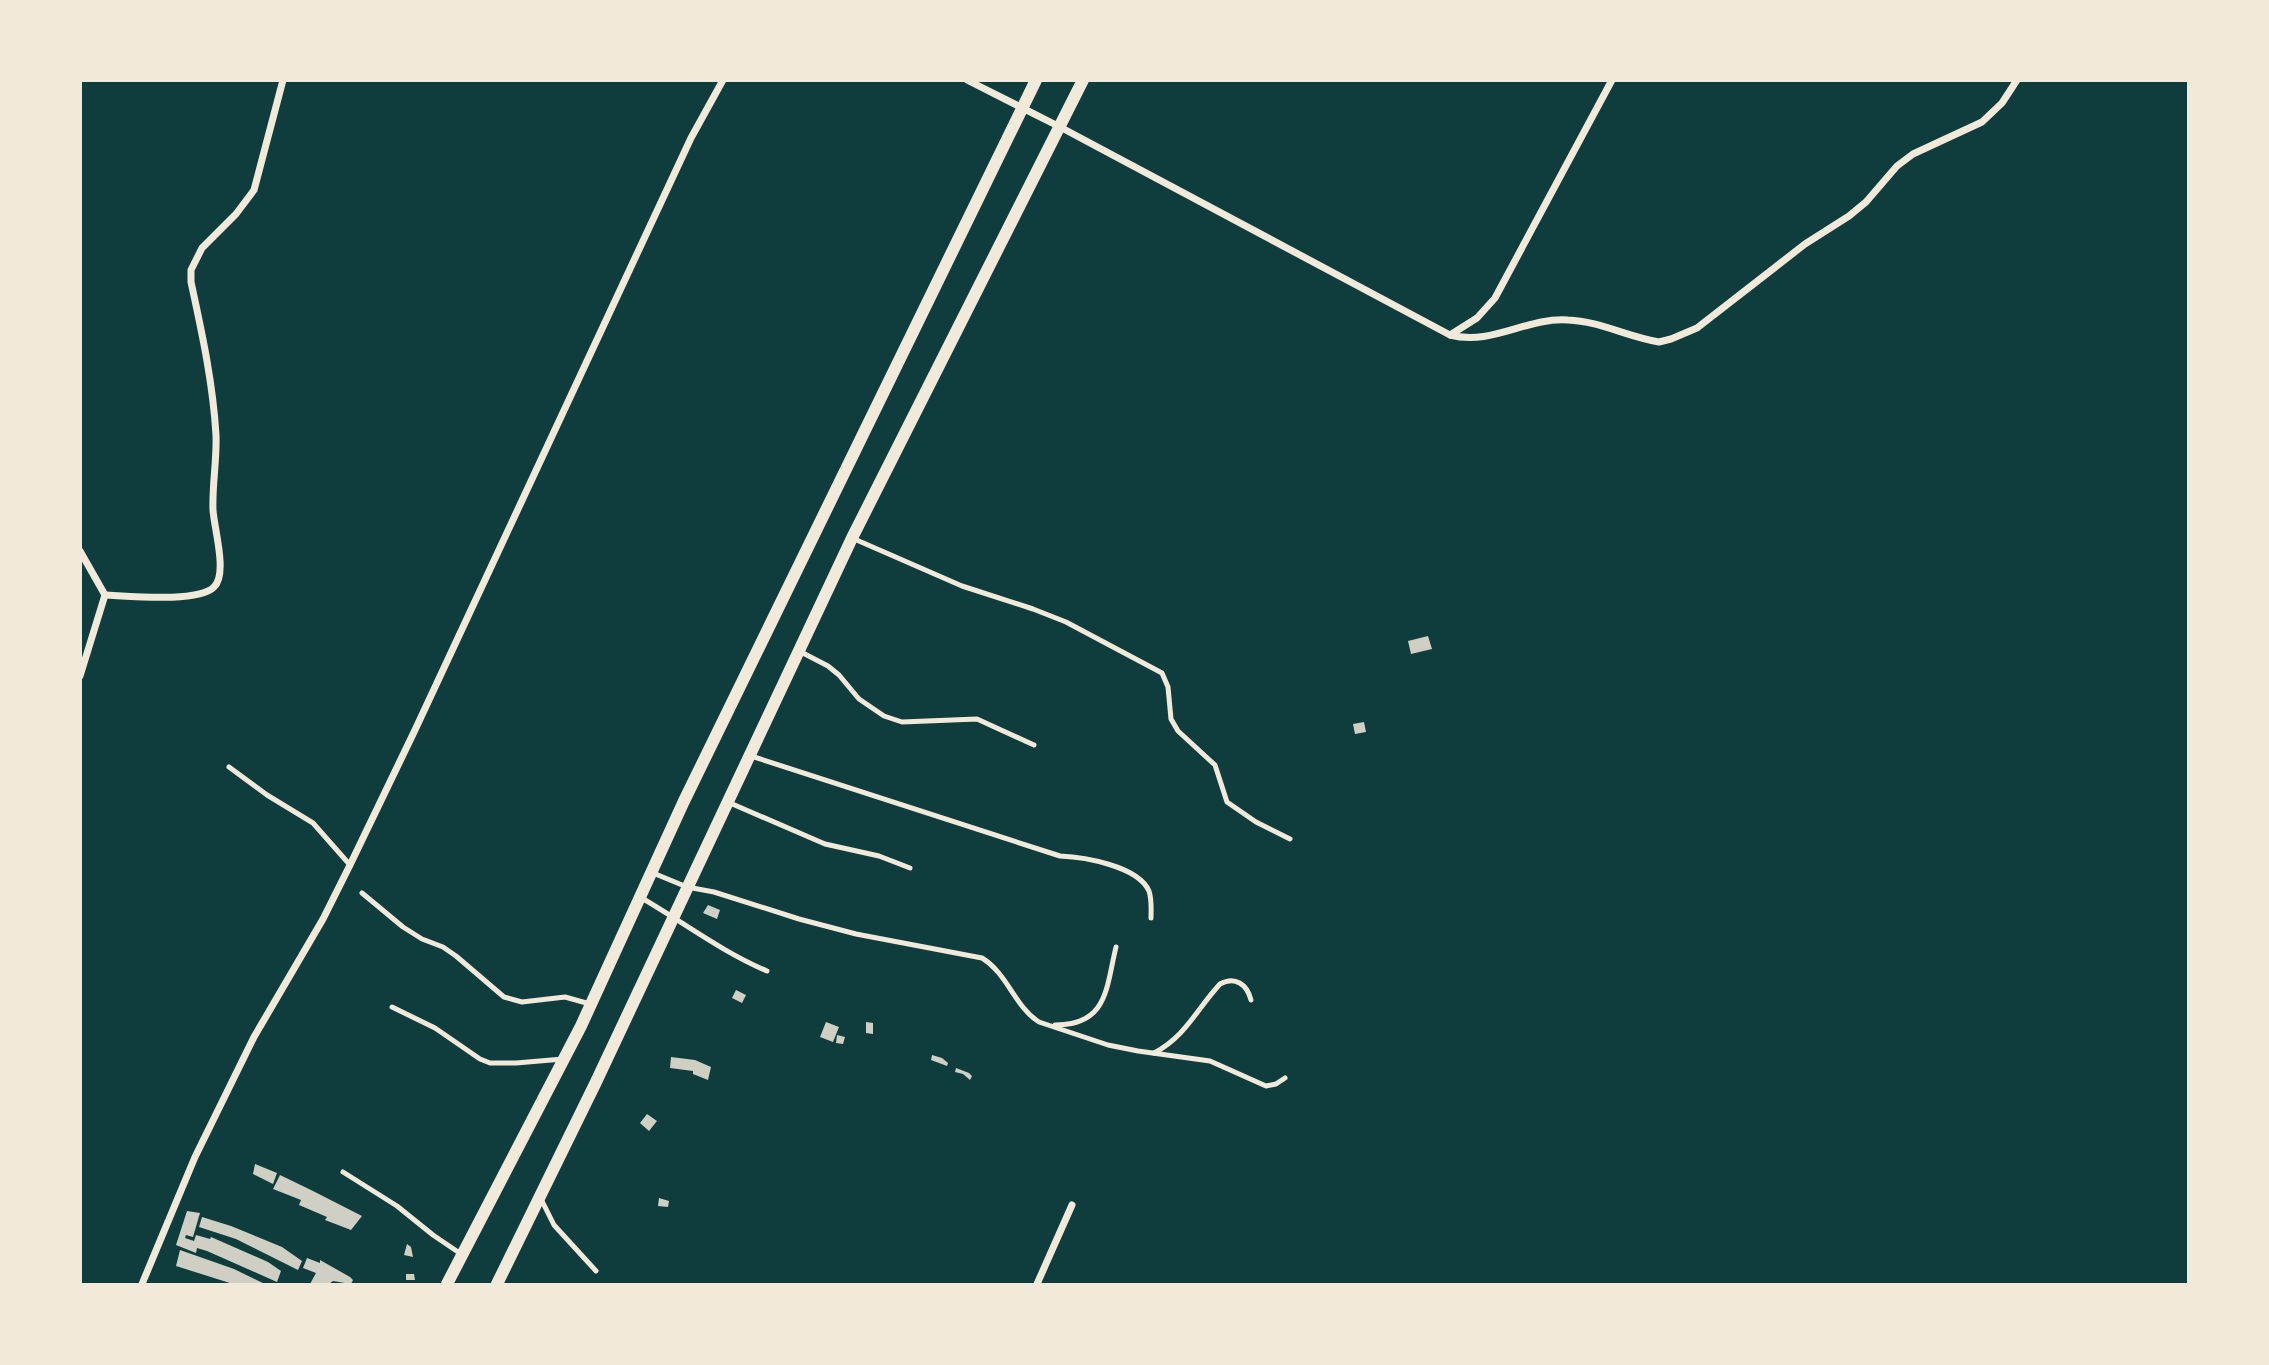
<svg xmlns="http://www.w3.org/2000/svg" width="2269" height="1365" font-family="Roboto,sans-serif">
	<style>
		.building { fill: #cfcfc3 }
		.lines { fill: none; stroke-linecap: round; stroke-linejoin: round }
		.service { stroke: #f1e9da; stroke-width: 5 }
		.minor { stroke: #f1e9da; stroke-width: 7 }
		.tertiary { stroke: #f1e9da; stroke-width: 12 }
	</style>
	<rect width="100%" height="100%" fill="#0f3d3e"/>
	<g class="building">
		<path d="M 1428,636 L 1432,649 L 1411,654 L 1408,641 Z"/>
		<path d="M 1364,722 L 1366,732 L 1355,734 L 1353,724 Z"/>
		<path d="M 708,905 L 720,910 L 717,919 L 703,913 Z"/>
		<path d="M 736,990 L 746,995 L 742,1003 L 732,998 Z"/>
		<path d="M 826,1022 L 839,1027 L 833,1042 L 820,1037 Z"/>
		<path d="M 866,1022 L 873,1023 L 873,1034 L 866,1033 Z"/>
		<path d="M 837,1035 L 845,1037 L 843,1044 L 836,1043 Z"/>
		<path d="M 932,1055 L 942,1058 L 948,1063 L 947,1066 L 931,1060 Z"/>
		<path d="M 671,1057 L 695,1060 L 711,1067 L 708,1080 L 693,1074 L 693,1071 L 670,1068 Z"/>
		<path d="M 956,1068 L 969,1073 L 972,1076 L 970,1080 L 963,1074 L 955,1072 Z"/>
		<path d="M 647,1114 L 657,1121 L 649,1131 L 640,1123 Z"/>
		<path d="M 255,1164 L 277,1173 L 273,1184 L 253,1174 Z"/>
		<path d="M 280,1175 L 313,1191 L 362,1216 L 351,1230 L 325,1220 L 327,1217 L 299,1205 L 301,1200 L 273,1189 Z"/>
		<path d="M 659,1198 L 669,1201 L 668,1207 L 658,1206 Z"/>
		<path d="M 187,1211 L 200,1213 L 193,1237 L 186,1235 L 185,1238 L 194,1241 L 196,1235 L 210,1239 L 211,1237 L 268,1262 L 281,1271 L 277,1282 L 207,1251 L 197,1248 L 196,1253 L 176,1245 Z"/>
		<path d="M 202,1217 L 231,1226 L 282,1247 L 302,1261 L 298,1270 L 236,1239 L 199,1227 Z"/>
		<path d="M 407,1244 L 411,1247 L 413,1257 L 404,1255 Z"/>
		<path d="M 180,1250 L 234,1269 L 265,1284 L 233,1284 L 176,1266 Z"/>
		<path d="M 307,1258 L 320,1263 L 320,1260 L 350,1277 L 353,1280 L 351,1284 L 333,1281 L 329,1284 L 310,1284 L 316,1273 L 303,1268 Z"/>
		<path d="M 406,1274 L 414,1274 L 415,1280 L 406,1280 Z"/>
	</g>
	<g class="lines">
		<g class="service">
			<path d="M 852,538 L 962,586 L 1033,609 L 1066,622 L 1162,673 L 1168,687 L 1171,719 L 1178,731 L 1215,765 L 1227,802 L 1256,822 L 1290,839"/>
			<path d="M 799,651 L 828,666 L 839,675 L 859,699 L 884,716 L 902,722 L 977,719 L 1034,745"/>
			<path d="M 751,756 L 1060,856 C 1084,857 1138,866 1149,891 C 1152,900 1151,909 1151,918"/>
			<path d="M 229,767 L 267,795 L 313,823 L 350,865"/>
			<path d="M 730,803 L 825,844 L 879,856 L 910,868"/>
			<path d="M 653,873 L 687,887 L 714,892 L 799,919 L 856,934 L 982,958 C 1008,974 1014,1006 1039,1022 L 1108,1045 L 1138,1051 L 1210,1061 L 1266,1086 L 1276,1084 L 1285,1078"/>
			<path d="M 362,893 L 403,927 L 422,939 L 443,947 L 456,956 L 504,997 L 522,1002 L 565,997 L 590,1004"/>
			<path d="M 640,897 C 683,922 722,952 767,971"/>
			<path d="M 392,1007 L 435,1028 L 480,1059 L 490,1063 L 516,1063 L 563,1059"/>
			<path d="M 1055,1025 C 1108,1025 1106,988 1116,947"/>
			<path d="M 1154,1053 C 1186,1036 1196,1010 1220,984 C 1235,976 1247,984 1251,1000"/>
			<path d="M 343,1172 L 397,1206 L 433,1235 L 461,1254"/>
			<path d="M 541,1199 L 554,1225 L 596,1271"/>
		</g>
		<g class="minor">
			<path d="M 967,80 L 1060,127 L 1450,335 C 1492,346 1527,317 1568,320 C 1599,321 1628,337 1659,342 L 1671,339 L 1697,328 L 1805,244 L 1849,216 L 1866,202 L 1897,166 L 1913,154 L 1982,122 L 2002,103 L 2017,80"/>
			<path d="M 1450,335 L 1477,318 L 1495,298 L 1612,80"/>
			<path d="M 80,551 L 105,595 L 80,676"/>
			<path d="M 105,595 C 129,596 198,603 214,587 C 228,574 214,528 213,510 C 212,485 217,460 216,435 C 213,383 202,333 191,282 L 191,270 L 202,248 L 236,214 L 254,190 L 283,80"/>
			<path d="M 142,1284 L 195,1157 L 254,1037 L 323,919 L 350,865 L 415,730 L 691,138 L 723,80"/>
			<path d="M 1037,1284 L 1072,1205"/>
		</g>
		<g class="tertiary">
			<path d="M 447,1284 L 581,1026 L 684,801 L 1036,80"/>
			<path d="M 497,1284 L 596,1082 L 852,538 L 1083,80"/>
		</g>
	</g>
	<rect width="2269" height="1365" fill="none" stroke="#f1e9da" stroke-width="164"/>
</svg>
